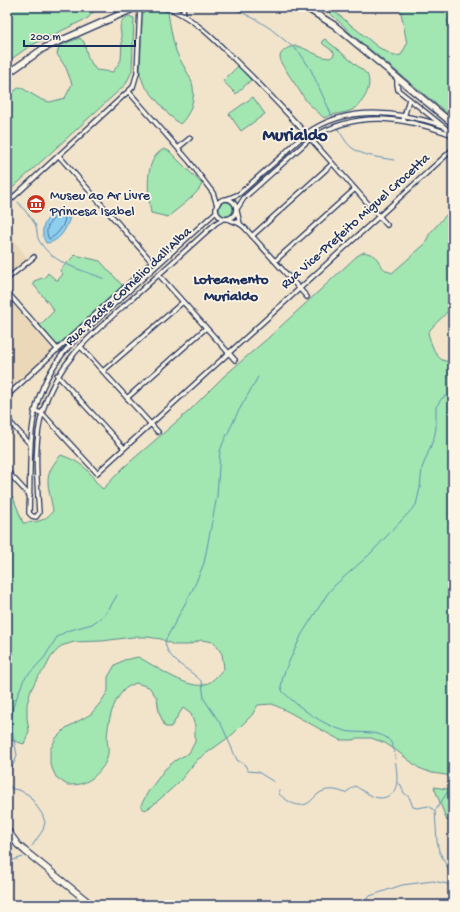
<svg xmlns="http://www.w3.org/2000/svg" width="460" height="912" font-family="'Gochi Hand',sans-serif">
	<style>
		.built { fill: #ebd8b9 }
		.green { fill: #a2e6b1; stroke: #5e8a88 }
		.water { fill: #8cceee; stroke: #5f8eb4 }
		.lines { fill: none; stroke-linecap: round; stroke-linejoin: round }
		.shore { stroke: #486f98; stroke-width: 1 }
		.stream { stroke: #5f8eb4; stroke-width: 1 }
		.street-casing { stroke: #1b2f5e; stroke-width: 6 }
		.primary-casing { stroke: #1b2f5e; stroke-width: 8 }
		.street { stroke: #fcf5e5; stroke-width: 3.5 }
		.primary { stroke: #fcf5e5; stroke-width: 5.5 }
		.labels { text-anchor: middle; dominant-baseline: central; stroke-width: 3.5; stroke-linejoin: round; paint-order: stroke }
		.poi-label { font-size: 14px; fill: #1b2f5e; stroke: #fcf5e5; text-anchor: start }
		.street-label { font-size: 14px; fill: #1b2f5e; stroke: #fcf5e5 }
		.neighbourhood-label { font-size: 15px; font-weight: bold; fill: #1b2f5e; stroke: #fcf5e5 }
		.district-label { font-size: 18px; font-weight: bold; fill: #1b2f5e; stroke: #fcf5e5 }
	</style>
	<rect width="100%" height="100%" fill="#f2e4cb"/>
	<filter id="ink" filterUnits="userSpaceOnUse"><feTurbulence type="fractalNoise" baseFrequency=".025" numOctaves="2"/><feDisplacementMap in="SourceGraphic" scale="8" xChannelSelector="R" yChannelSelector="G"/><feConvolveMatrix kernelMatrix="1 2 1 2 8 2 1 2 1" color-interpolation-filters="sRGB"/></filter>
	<g filter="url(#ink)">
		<g class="built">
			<path d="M 7,221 L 10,226 L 7,231 L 28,259 L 7,276 Z"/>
			<path d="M 7,297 L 53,350 L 7,392 Z"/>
		</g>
		<g class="green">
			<path d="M 7,7 L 98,7 L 88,18 L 30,46 L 7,62 Z"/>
			<path d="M 152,7 L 168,12 C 170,25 172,38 176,51 C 180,62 192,77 193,87 C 195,100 190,115 180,124 L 169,115 L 144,85 L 140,74 L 142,14 Z"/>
			<path d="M 323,7 L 329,7 L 378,47 L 394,56 L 401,55 L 407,44 L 400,7 L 453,7 L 453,14 L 447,21 L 453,31 L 453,118 L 349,32 L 347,29 Z"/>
			<path d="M 129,16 L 134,18 L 132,71 L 126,84 L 7,193 L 7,96 L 20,87 L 42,100 L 50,102 L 65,98 L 72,84 L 66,68 L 57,54 L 59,47 L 68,42 L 80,38 L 84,42 L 88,58 L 96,70 L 113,72 L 121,60 L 122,42 L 120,27 L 123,19 Z"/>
			<path d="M 325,39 L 367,74 C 373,86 364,103 352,110 C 344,114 333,113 324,118 L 307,102 L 281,63 C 281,61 280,58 280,56 C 282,50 290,46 296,46 C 308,48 316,57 330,58 L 334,55 L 334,52 L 323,44 L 322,41 Z"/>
			<path d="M 238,66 L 251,80 L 236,94 L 223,81 Z"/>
			<path d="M 253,97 L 265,114 L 241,131 L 229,114 Z"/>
			<path d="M 164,149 L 169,151 L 202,184 C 197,196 179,207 168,217 L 151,213 C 148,194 143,159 164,149 Z"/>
			<circle cx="226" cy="209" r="7"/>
			<path d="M 453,210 L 453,302 C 449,315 435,321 428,333 C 431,343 437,367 453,360 L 453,776 L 432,773 L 419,768 L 397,751 L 385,743 L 371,738 L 357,738 L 353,740 L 340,740 L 285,710 L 272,704 L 258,705 L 252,715 L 232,735 L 197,760 L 179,782 L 168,792 L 152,806 L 145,810 L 141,807 L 141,805 L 148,792 L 165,769 L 176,760 L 189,753 L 195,742 L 195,726 L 191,714 L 183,708 L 171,727 L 165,727 L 159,712 L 157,698 L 149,687 L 136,683 C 132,685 126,687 123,691 C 112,703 108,722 107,738 C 107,743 109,748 108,753 C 107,766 93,781 80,784 C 76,785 71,785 67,785 L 56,777 L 50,764 L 50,750 L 56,738 L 66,728 L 91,714 L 101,702 L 108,691 L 108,677 L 115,665 L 124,660 L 138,657 C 154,665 185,688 203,685 C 212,683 218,675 224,668 L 222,654 L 214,642 L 201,640 L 188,645 L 174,645 L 161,639 L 147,637 L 133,637 L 102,641 L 74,642 L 61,646 L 51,657 L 45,669 L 37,678 L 31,690 L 27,704 L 27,718 L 29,731 L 24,744 L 11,740 L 7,730 L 7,491 L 13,497 L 23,523 C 37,522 44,522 53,511 C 49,485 41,477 61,455 C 72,459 81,463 89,472 C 94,478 96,484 103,489 L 124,467 L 189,411 L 223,377 L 267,339 L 357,256 L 364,252 C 367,253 371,254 373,255 C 382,262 378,268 392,273 L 424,245 L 430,233 L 446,215 Z"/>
			<path d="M 75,255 L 100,261 L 122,285 L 122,287 L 59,345 L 56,344 L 40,326 L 41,324 L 53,312 L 54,310 L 33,284 L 34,281 L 45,277 L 48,273 L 56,280 L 58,280 L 63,274 L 60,271 L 61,269 Z"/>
			<path d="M 434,787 L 453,790 L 453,815 L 447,821 Z"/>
		</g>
		<path class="water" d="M 61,208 L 70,217 C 67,228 59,243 46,243 C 37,228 48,215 61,208 Z"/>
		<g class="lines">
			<path class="shore" d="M 59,214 L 61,214 L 65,218 C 64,226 57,236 49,239 C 43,228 51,220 59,214 Z"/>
			<g class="stream">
				<path d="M 231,7 L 257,20 L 271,29 L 300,53 L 311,70 L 333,118"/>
				<path d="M 338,129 C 342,135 346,143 351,147 C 361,156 382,158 394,160"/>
				<path d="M 7,182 L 11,193"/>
				<path d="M 18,202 C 23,209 31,217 35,224 C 38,230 36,237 40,242 C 54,265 82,269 104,279"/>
				<path d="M 258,377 L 238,412 L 223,443 L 220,451 L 217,496 L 204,563 L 194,587 L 165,641 C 167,662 191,669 202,682 L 204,699 L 222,726 L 237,760 L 245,765 L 248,771 L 258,772 L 274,782"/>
				<path d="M 398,783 L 401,785 L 404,793 L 409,797 L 413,807 L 417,808 L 429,806 L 435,811 L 437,842 L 439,851 L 451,874 L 453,887"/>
				<path d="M 279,790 L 279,794 C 287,801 298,809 308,803 C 312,801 314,797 318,794 C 326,788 336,789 345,793 L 355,786 C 362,790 371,797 379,798 C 399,798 398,780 396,766 C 395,757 395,744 387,738 C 376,730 358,734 345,731 C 321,724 301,709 283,692 L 281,687 L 283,676 L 287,666 L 302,634 L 328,593 L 334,586 L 369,555 L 416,505 L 420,488 L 422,468 L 434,438 L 436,428 L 436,407 L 442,398 L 446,396 L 453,396"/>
				<path d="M 435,811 L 453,784"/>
				<path d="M 32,846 L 43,830 L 45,822 L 42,814 L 29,795 L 19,790 L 13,789 L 10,787 L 7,780 L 9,773 L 15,761 L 17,755 L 11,725 L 13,707 L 24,679 L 44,658 L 57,637 L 67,631 L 92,624 L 103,616 L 109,609 L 117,595"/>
				<path d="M 7,862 L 23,857"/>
				<path d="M 361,905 L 370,896 L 402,885 L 433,881 L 452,885"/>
			</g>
			<defs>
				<g id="street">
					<path d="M 166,7 C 193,17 215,40 235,60 C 289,112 337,169 387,225"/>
					<path d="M 183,7 L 184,16"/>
					<path d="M 397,78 L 397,84 L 398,90 L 453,134"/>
					<path d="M 129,92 L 189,161 L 213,193 L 217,205"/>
					<path d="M 403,121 L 409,99"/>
					<path d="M 178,148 L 190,138"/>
					<circle cx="226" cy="209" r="10"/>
					<path d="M 227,199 L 239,194 C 254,181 268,168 283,155 C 290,148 298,140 306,134 C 345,105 397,111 441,125"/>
					<path d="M 7,203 L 133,87 L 137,73 L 140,7"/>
					<path d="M 237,209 L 244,198 L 310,139 C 357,109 404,117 453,135"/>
					<path d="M 237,211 L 240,224"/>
					<path d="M 216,212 L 79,336 C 22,391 32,442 29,513 L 32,516 L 36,517 L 39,513 C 37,479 33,443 43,410 C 58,359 97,330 135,296 C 162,272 189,247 216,223 L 223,219"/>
					<path d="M 228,219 L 240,224 L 245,228 L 307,297"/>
					<path d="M 252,236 L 332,164"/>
					<path d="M 275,261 L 355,189"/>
					<path d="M 159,275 L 235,360"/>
					<path d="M 7,279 L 34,257"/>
					<path d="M 7,292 L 58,350"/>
					<path d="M 80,346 L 158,432"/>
					<path d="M 103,371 L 183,302"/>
					<path d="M 57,375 L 124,448"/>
					<path d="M 7,396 L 152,262 L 59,156"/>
					<path d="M 127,398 L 206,328"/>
					<path d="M 34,411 L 42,413 L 97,473 L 453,149"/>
					<path d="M 7,419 L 30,444"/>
					<path d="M 7,471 L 30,496"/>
				</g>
				<g id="primary">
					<path d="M 305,7 L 334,25 L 453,124"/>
					<path d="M 7,74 L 44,48 L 137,7"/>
					<path d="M 7,830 L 18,845 L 25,851 L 92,905"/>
				</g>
			</defs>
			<use href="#street" class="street-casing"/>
			<use href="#primary" class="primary-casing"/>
			<use href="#street" class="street"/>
			<use href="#primary" class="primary"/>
		</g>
	</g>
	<defs>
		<symbol id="museum-disc" viewBox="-11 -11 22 22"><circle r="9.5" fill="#c8321e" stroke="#fcf5e5"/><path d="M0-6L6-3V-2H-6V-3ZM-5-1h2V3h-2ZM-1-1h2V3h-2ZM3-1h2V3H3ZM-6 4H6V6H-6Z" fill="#fff"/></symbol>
	</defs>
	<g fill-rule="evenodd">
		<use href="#museum-disc" x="25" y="193" width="22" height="22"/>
	</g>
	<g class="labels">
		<g class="poi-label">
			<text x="50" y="196">Museu ao Ar Livre<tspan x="50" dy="16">Princesa Isabel</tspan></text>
		</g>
		<g class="street-label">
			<text transform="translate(356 222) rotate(-42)">Rua Vice-Prefeito Miguel Crocetta</text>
			<text transform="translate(129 287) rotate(-43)">Rua Padre Cornélio dall'Alba</text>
		</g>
		<g class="neighbourhood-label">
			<text x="231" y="280">Loteamento<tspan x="231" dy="17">Murialdo</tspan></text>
		</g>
		<g class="district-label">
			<text x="295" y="136">Murialdo</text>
		</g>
	</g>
	<rect width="460" height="912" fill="none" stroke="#fcf5e5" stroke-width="24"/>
	<rect x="12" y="12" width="436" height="888" fill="none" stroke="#1b2f5e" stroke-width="1.5" filter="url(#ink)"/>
	<path d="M24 40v6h111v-6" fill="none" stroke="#1b2f5e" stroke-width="2"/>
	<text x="30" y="40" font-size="12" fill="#1b2f5e" stroke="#fcf5e5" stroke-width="3" paint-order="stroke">200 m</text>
</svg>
